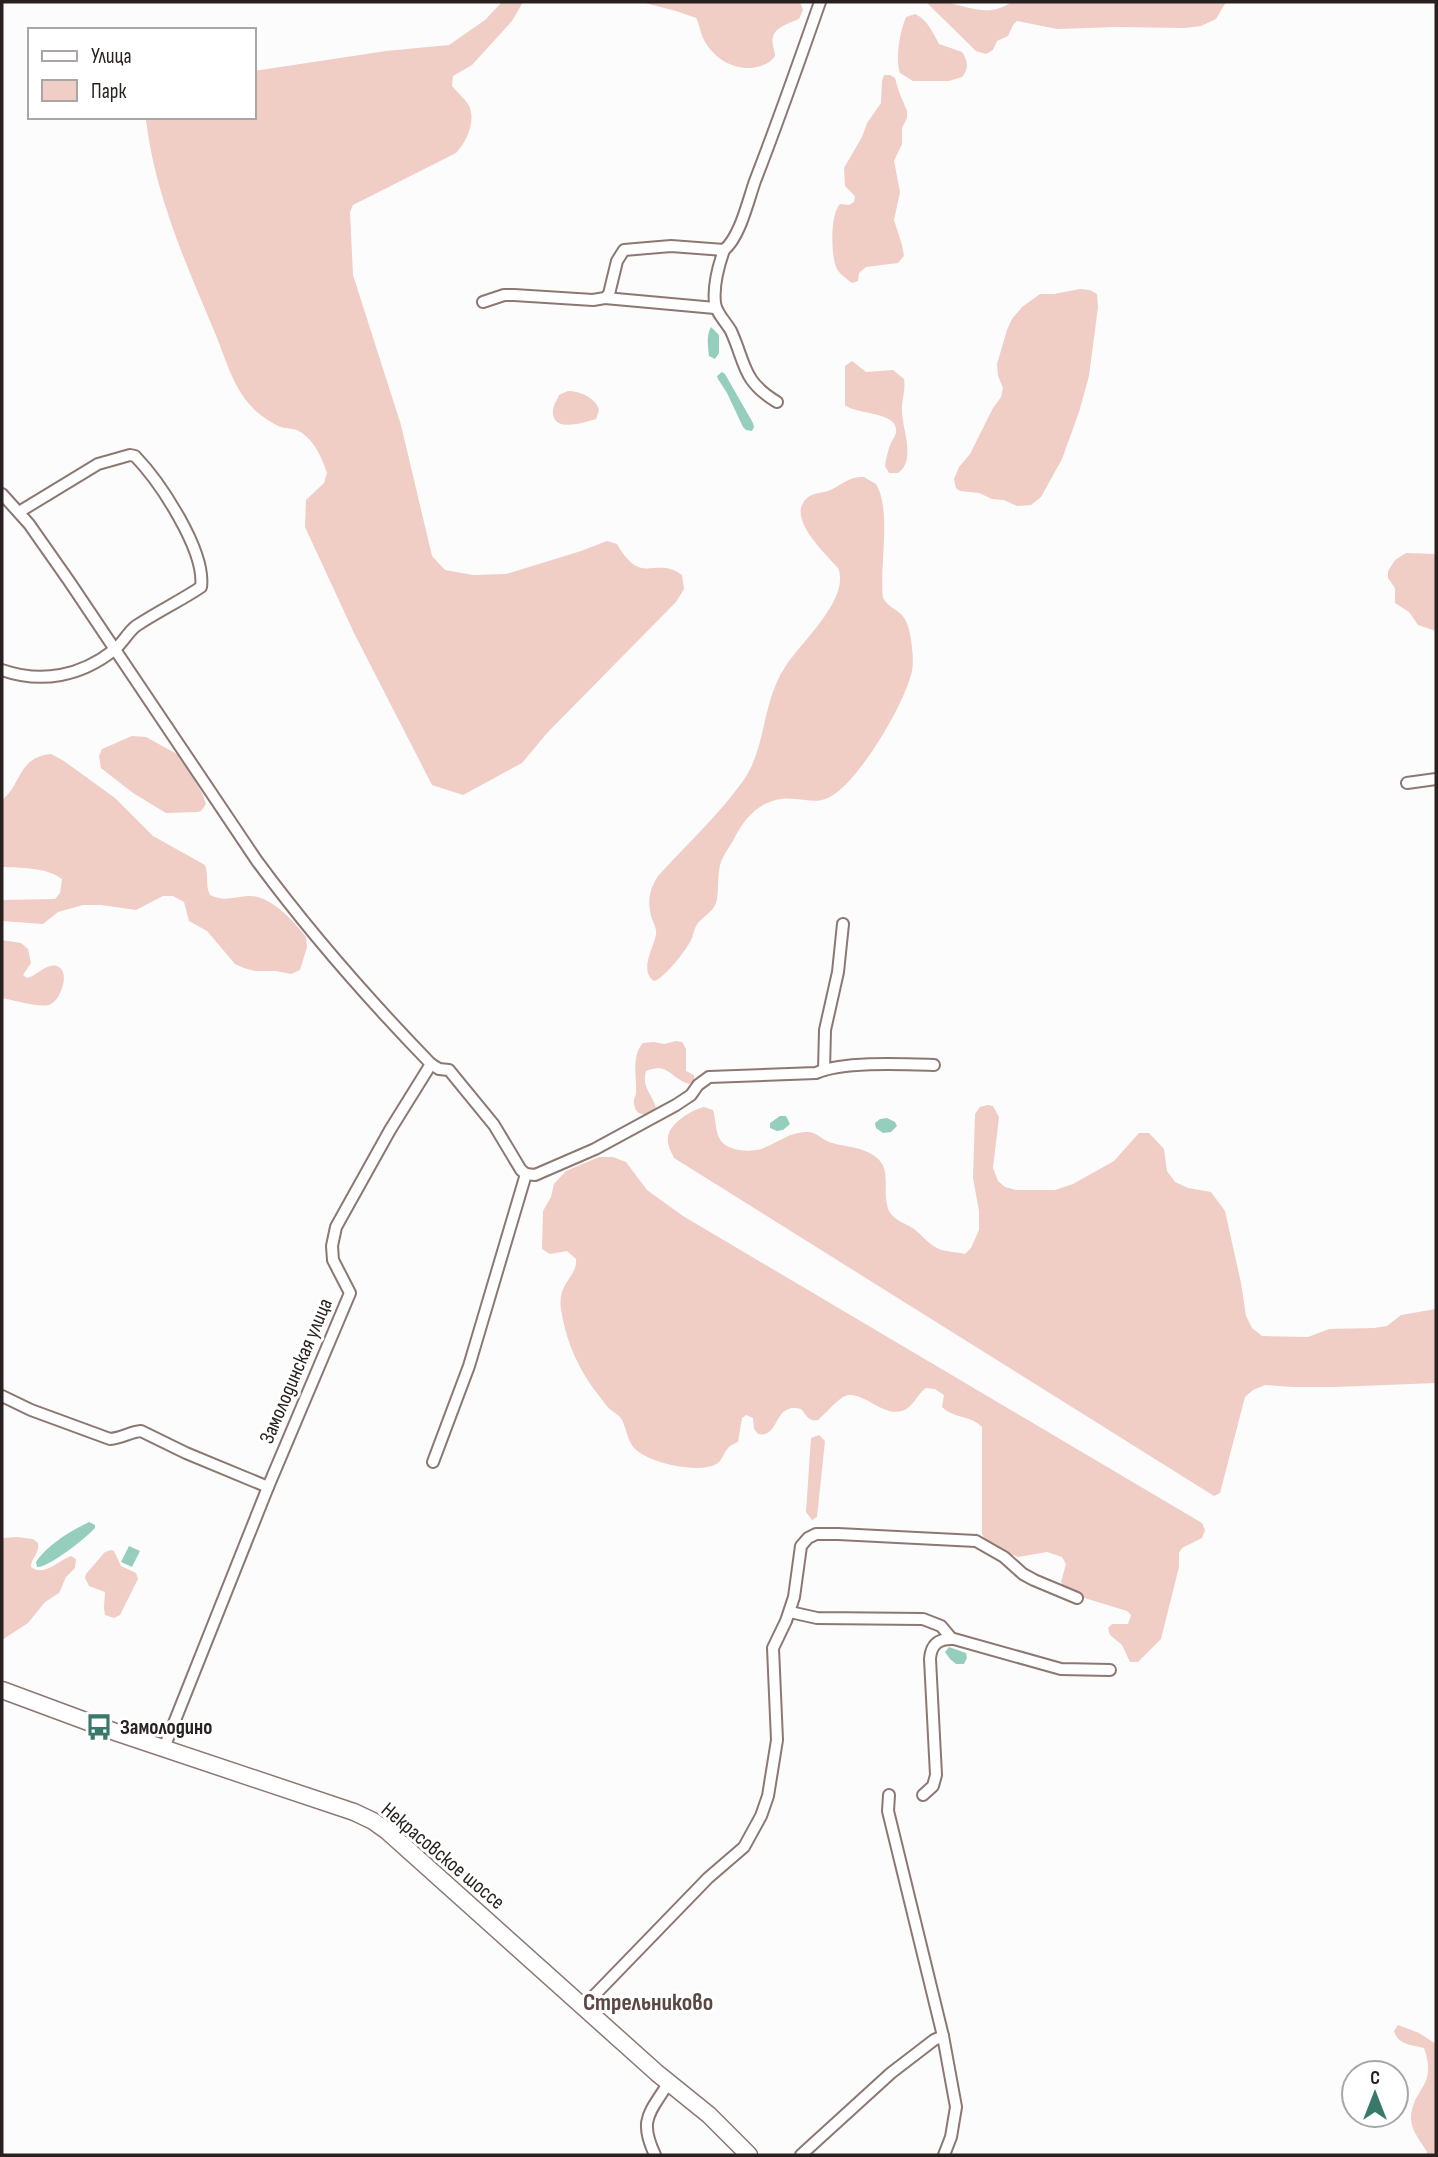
<svg xmlns="http://www.w3.org/2000/svg" width="1438" height="2157" font-family="'Sofia Sans Condensed',sans-serif">
	<style>
		.green { fill: #f0cdc5 }
		.water { fill: #96cebd }
		.lines { fill: none; stroke-linecap: round; stroke-linejoin: round }
		.street-casing { stroke: #8c7872; stroke-width: 14 }
		.secondary-casing { stroke: #8c7872; stroke-width: 19 }
		.street { stroke: #fff; stroke-width: 10 }
		.secondary { stroke: #fff; stroke-width: 16 }
		.labels { text-anchor: middle; dominant-baseline: central; stroke-width: 6; stroke-linejoin: round; paint-order: stroke }
		.street-label { font-size: 21px; fill: #29211f; stroke: #fff }
		.poi-label { font-size: 21px; font-weight: bold; fill: #29211f; stroke: #fff; text-anchor: start }
		.quarter-label { font-size: 24px; font-weight: bold; fill: #5a4742; stroke: #fff }
	</style>
	<rect width="100%" height="100%" fill="#fcfcfc"/>
	<g class="green">
		<path d="M 502,2 L 523,2 L 512,21 L 472,65 L 453,76 L 452,86 C 457,92 464,98 468,104 C 477,119 467,142 456,153 L 353,205 L 350,212 L 353,275 L 401,425 L 432,556 L 445,570 L 473,575 L 506,574 L 581,551 L 607,541 L 617,544 C 642,588 655,555 682,575 L 684,589 L 676,602 L 548,732 L 522,763 L 463,795 L 432,785 L 354,633 L 305,527 L 306,500 L 324,483 L 327,473 C 322,458 315,442 302,433 C 296,428 288,429 281,427 C 271,423 258,414 251,406 C 233,387 225,357 215,333 C 186,264 155,195 146,120 L 147,117 L 254,117 L 254,71 L 386,51 L 449,45 L 485,20 Z"/>
		<path d="M 641,2 L 800,2 L 803,10 L 799,19 C 790,23 775,27 773,37 C 771,43 775,50 775,56 C 770,64 760,67 751,68 C 731,69 713,57 704,40 C 700,33 700,25 696,18 L 676,11 Z"/>
		<path d="M 926,2 C 934,2 942,1 950,3 C 971,8 991,17 1011,2 L 1226,2 L 1216,19 L 1201,26 L 1185,28 L 1117,27 L 1057,29 L 1017,21 L 1013,25 L 1008,36 L 997,41 L 993,50 L 986,54 L 976,51 Z"/>
		<path d="M 915,14 C 928,20 933,33 939,44 L 962,52 C 968,61 969,69 962,77 L 949,81 L 913,81 L 900,73 C 895,57 900,32 906,17 Z"/>
		<path d="M 884,75 L 890,75 L 895,78 L 899,92 L 907,111 L 907,118 L 902,128 L 902,144 L 894,161 L 900,192 L 894,220 L 902,245 L 904,256 L 898,263 L 866,267 L 859,273 L 858,281 L 852,283 C 847,279 838,273 836,267 C 831,253 830,215 840,204 L 849,205 L 854,202 L 855,196 L 845,186 L 844,168 L 862,137 L 867,123 L 881,103 L 882,81 Z"/>
		<path d="M 1080,289 L 1090,290 L 1097,294 L 1098,307 L 1089,376 L 1079,412 L 1062,459 L 1041,497 L 1031,505 L 1017,506 L 1004,500 L 992,499 L 979,493 L 960,491 L 956,488 L 954,479 L 959,467 L 970,454 L 993,408 L 1001,397 L 1003,388 L 998,376 L 997,364 L 1007,330 L 1012,319 L 1022,307 L 1040,294 L 1054,294 Z"/>
		<path d="M 852,361 L 866,372 L 893,370 L 904,379 C 906,391 901,401 902,413 C 903,431 916,461 898,473 L 889,473 L 885,466 C 886,458 888,450 891,443 C 892,440 895,437 896,433 C 900,411 856,415 845,405 L 845,366 Z"/>
		<path d="M 568,391 C 580,391 596,398 599,410 L 596,419 C 585,422 552,434 553,411 C 553,406 557,400 559,395 Z"/>
		<path d="M 864,477 L 876,484 C 892,510 879,568 883,598 C 893,614 905,607 910,634 C 912,645 914,661 912,671 C 905,704 857,785 828,798 C 817,803 807,800 796,799 C 766,795 746,814 734,839 C 730,846 724,854 721,862 C 717,874 719,887 717,899 C 715,911 705,915 698,923 C 694,928 694,933 692,938 C 688,948 664,979 654,981 C 639,970 653,949 656,935 C 657,929 654,924 652,919 C 647,903 649,890 658,876 C 686,845 718,816 743,781 C 767,747 761,704 785,667 C 800,643 851,599 838,568 C 826,554 785,517 807,498 C 813,493 821,493 828,491 C 843,485 847,477 864,477 Z"/>
		<path d="M 1406,553 L 1436,554 L 1436,631 L 1418,625 L 1409,612 L 1395,603 L 1395,588 L 1388,578 L 1388,571 L 1395,560 Z"/>
		<path d="M 132,736 L 146,737 L 177,754 L 183,760 L 202,793 L 206,804 L 201,811 L 197,812 L 166,813 L 133,793 L 101,768 L 99,756 L 102,749 Z"/>
		<path d="M 51,754 L 64,761 L 115,798 L 153,836 L 205,865 C 209,875 205,885 210,895 C 224,902 234,897 248,896 C 269,894 294,921 306,937 L 307,947 L 300,970 L 291,974 L 276,971 L 255,971 L 244,968 L 235,964 L 207,931 L 189,921 L 184,902 L 173,896 L 163,896 L 136,910 L 101,905 L 83,905 L 58,912 L 43,924 L 2,921 L 2,900 L 55,899 L 60,893 L 62,879 C 46,867 21,868 2,867 L 2,800 C 22,784 18,757 51,754 Z"/>
		<path d="M 2,940 L 21,943 L 28,949 L 31,963 L 23,975 L 27,978 C 37,976 46,963 57,966 C 71,971 61,999 51,1004 C 42,1009 13,1000 2,998 Z"/>
		<path d="M 676,1041 L 682,1042 L 686,1049 L 686,1071 L 694,1075 L 694,1081 L 689,1084 C 670,1078 668,1062 646,1071 C 641,1087 653,1095 656,1108 L 655,1112 C 646,1117 635,1116 634,1103 C 633,1100 636,1096 636,1092 C 637,1076 631,1056 643,1043 L 654,1042 L 664,1044 Z"/>
		<path d="M 988,1105 L 993,1106 L 999,1117 L 993,1168 L 998,1181 L 1005,1187 L 1016,1190 L 1055,1190 L 1073,1184 L 1114,1161 L 1139,1133 L 1149,1133 L 1164,1149 L 1167,1171 L 1175,1182 L 1188,1188 L 1211,1192 L 1225,1211 L 1241,1283 L 1246,1316 L 1252,1328 L 1262,1336 L 1308,1337 L 1329,1329 L 1374,1328 L 1387,1326 L 1401,1315 L 1436,1309 L 1436,1383 L 1335,1387 L 1292,1387 L 1265,1385 L 1253,1390 L 1245,1397 L 1220,1493 L 1214,1496 L 674,1158 C 672,1153 668,1147 668,1141 C 666,1125 691,1110 704,1107 L 713,1110 C 716,1119 715,1133 721,1141 C 729,1152 754,1153 766,1147 C 780,1141 789,1133 805,1132 C 816,1131 820,1138 829,1142 C 840,1146 853,1146 865,1151 C 895,1163 882,1183 887,1205 C 890,1220 904,1222 914,1229 C 922,1235 929,1245 939,1249 C 947,1252 956,1252 965,1254 L 971,1248 L 979,1230 L 979,1211 L 973,1178 L 975,1114 L 980,1107 Z"/>
		<path d="M 599,1157 L 613,1157 L 626,1162 L 647,1190 L 683,1216 L 1202,1523 L 1205,1530 L 1202,1538 L 1182,1548 L 1179,1553 L 1179,1567 L 1161,1639 L 1138,1662 L 1130,1662 L 1122,1645 L 1110,1635 L 1108,1628 L 1112,1624 L 1128,1624 L 1131,1615 L 1127,1611 L 1065,1592 L 1061,1582 L 1066,1564 L 1062,1557 L 1047,1552 L 1018,1557 L 986,1544 L 982,1533 L 982,1427 C 971,1415 954,1419 942,1407 L 944,1395 L 935,1389 L 926,1388 C 916,1395 914,1407 902,1411 C 881,1417 860,1387 843,1397 C 834,1403 826,1413 818,1420 C 809,1422 807,1416 801,1409 C 773,1401 780,1439 758,1434 L 754,1429 L 753,1418 L 746,1415 L 742,1418 L 738,1442 C 737,1442 730,1446 729,1447 C 722,1454 723,1463 712,1466 C 692,1472 650,1463 635,1449 C 627,1441 627,1429 622,1420 C 618,1413 610,1411 606,1405 C 600,1396 592,1388 587,1379 C 574,1359 564,1332 561,1309 C 557,1282 578,1277 576,1259 L 567,1251 L 550,1254 L 542,1249 L 543,1211 L 551,1197 L 554,1184 L 566,1171 Z"/>
		<path d="M 819,1435 L 825,1441 L 817,1517 L 812,1520 L 806,1512 L 811,1438 Z"/>
		<path d="M 17,1537 L 33,1539 L 38,1543 C 40,1553 31,1558 31,1567 C 45,1577 57,1561 71,1556 L 76,1559 L 75,1568 L 66,1577 L 59,1593 L 45,1602 L 28,1623 L 2,1640 L 2,1538 Z"/>
		<path d="M 111,1550 L 114,1551 L 121,1566 L 136,1573 L 138,1579 L 120,1615 L 114,1618 L 105,1615 L 104,1608 L 105,1592 L 89,1586 L 85,1578 L 86,1574 L 105,1552 Z"/>
		<path d="M 1398,2025 L 1419,2033 L 1436,2044 L 1436,2155 L 1427,2155 L 1427,2152 C 1421,2142 1410,2129 1411,2117 C 1413,2087 1438,2087 1424,2048 C 1412,2045 1398,2045 1394,2031 Z"/>
	</g>
	<g class="water">
		<path d="M 711,327 L 719,335 L 719,353 L 715,359 L 709,356 C 708,347 706,335 711,327 Z"/>
		<path d="M 722,372 L 725,374 L 753,423 L 754,427 L 752,431 L 746,430 L 743,427 L 727,393 L 718,379 L 717,376 Z"/>
		<path d="M 780,1116 L 786,1116 L 790,1124 L 783,1130 L 777,1131 L 770,1128 L 770,1123 Z"/>
		<path d="M 887,1118 L 895,1122 L 897,1126 L 891,1132 L 883,1133 L 876,1128 L 875,1123 L 880,1119 Z"/>
		<path d="M 89,1522 L 95,1525 L 95,1528 C 86,1538 48,1568 37,1567 L 36,1562 C 47,1545 72,1530 89,1522 Z"/>
		<path d="M 129,1546 L 140,1551 L 132,1567 L 121,1562 Z"/>
		<path d="M 949,1647 L 966,1653 L 967,1658 L 964,1664 L 956,1664 L 950,1659 L 945,1652 Z"/>
	</g>
	<g class="lines">
		<defs>
			<g id="street">
				<path d="M 724,250 C 718,267 713,286 715,303 C 716,313 726,322 731,331 C 746,364 742,381 777,402"/>
				<path d="M 605,298 L 715,308"/>
				<path d="M 483,302 L 504,295 L 514,295 L 593,300 L 605,298 L 609,294 L 617,261 L 624,250 L 671,246 L 724,250 C 740,237 748,201 755,181 C 778,122 799,62 820,2"/>
				<path d="M 2,494 L 29,524 L 69,581 L 257,861 C 310,933 369,1000 431,1064 L 390,1130 L 336,1227 L 332,1246 L 333,1260 L 350,1293 L 268,1487 L 164,1748"/>
				<path d="M 2,670 C 42,684 81,676 114,650 C 123,643 127,633 136,626 C 157,612 180,601 201,587 C 206,551 160,482 135,456 L 130,455 L 98,464 L 19,512"/>
				<path d="M 1407,783 L 1436,779"/>
				<path d="M 431,1064 L 439,1069 L 449,1070 L 494,1125 L 521,1170 L 526,1174 L 535,1175 L 595,1149 L 676,1105 L 691,1095 L 698,1085 L 709,1077 L 816,1073 C 843,1061 904,1064 934,1065"/>
				<path d="M 824,1070 L 825,1030 L 838,972 L 843,924"/>
				<path d="M 2,1396 L 31,1410 L 110,1439 C 122,1438 130,1432 141,1431 L 186,1453 L 268,1487"/>
				<path d="M 433,1462 L 469,1366 L 526,1174"/>
				<path d="M 790,1612 L 817,1618 L 923,1619 L 941,1626 L 952,1639"/>
				<path d="M 889,1795 L 888,1811 L 943,2036"/>
				<path d="M 923,1795 L 933,1786 L 936,1775 L 930,1659 C 931,1644 939,1638 954,1639 L 1061,1669 L 1110,1670"/>
				<path d="M 584,2006 L 708,1878 L 744,1847 L 761,1816 L 768,1796 L 777,1740 L 773,1648 L 786,1621 L 794,1597 L 801,1546 L 808,1538 L 816,1534 L 838,1534 L 976,1541 L 1004,1557 L 1023,1574 L 1034,1580 L 1077,1598"/>
				<path d="M 655,2155 C 638,2119 650,2113 669,2082"/>
				<path d="M 801,2155 L 891,2073 L 934,2040 L 943,2036 L 956,2107 L 951,2137 L 944,2155"/>
			</g>
			<path id="secondary" d="M 2,1690 L 118,1733 L 354,1812 L 373,1821 L 387,1831 L 657,2073 L 709,2115 L 749,2155"/>
		</defs>
		<use href="#street" class="street-casing"/>
		<use href="#secondary" class="secondary-casing"/>
		<use href="#street" class="street"/>
		<use href="#secondary" class="secondary"/>
	</g>
	<defs>
		<symbol id="bus-bare" viewBox="-9 -9 18 18"><path d="M-5-6H5V4H4V6H2V4H-2V6H-4V4H-5ZM-3.5-4V0h7V-4ZM-3.5 1.2v1.5H-2V1.2ZM2 1.2v1.5H3.5V1.2Z" fill="#397969" stroke="#fff" stroke-width="2.5" paint-order="stroke"/></symbol>
	</defs>
	<g fill-rule="evenodd">
		<use href="#bus-bare" x="80" y="1708" width="38" height="38"/>
	</g>
	<g class="labels">
		<g class="street-label">
			<text transform="translate(296 1371) rotate(-67)">Замолодинская улица</text>
			<text transform="translate(443 1856) rotate(40)">Некрасовское шоссе</text>
		</g>
		<g class="poi-label">
			<text x="120" y="1727">Замолодино</text>
		</g>
		<g class="quarter-label">
			<text x="648" y="2002">Стрельниково</text>
		</g>
	</g>
	<rect width="1438" height="2157" fill="none" stroke="#29211f" stroke-width="7"/>
	<rect x="28" y="28" width="228" height="91" fill="#ffffff" stroke="#a9a6a5" stroke-width="2"/>
	<rect x="42" y="51" width="35" height="10" fill="#ffffff" stroke="#a9a6a5" stroke-width="2"/>
	<text x="91" y="63" font-size="21" fill="#29211f">Улица</text>
	<rect x="42" y="80" width="35" height="21" fill="#f0cdc5" stroke="#a9a6a5" stroke-width="2"/>
	<text x="91" y="98" font-size="21" fill="#29211f">Парк</text>
	<g transform="translate(1375 2094)"><circle r="33" fill="#ffffff" stroke="#a9a6a5" stroke-width="2"/>
	<path d="M0-5L12 26L0 18L-12 26Z" fill="#397969"/>
	<text y="-10" font-size="19" font-weight="bold" text-anchor="middle" fill="#29211f">С</text>
	</g>
</svg>
